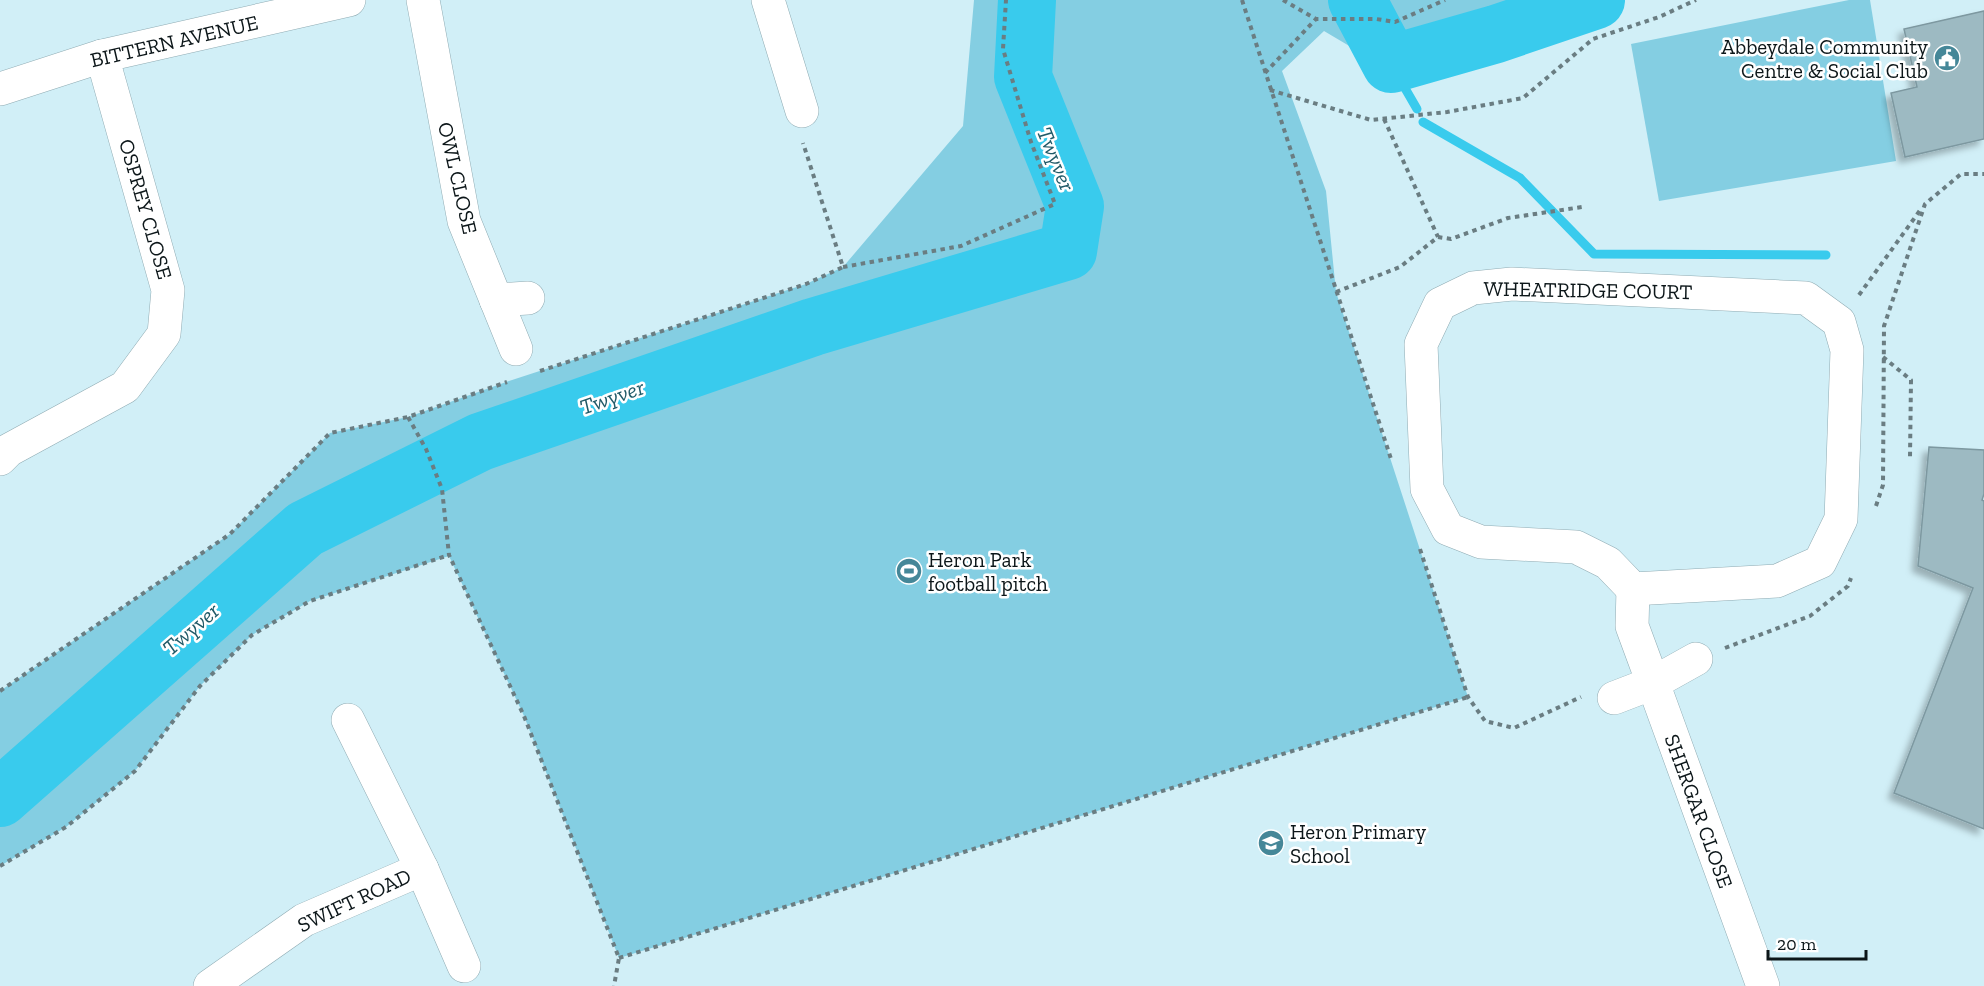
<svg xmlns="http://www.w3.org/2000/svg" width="1984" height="986" font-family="'Zilla Slab',serif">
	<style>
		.green { fill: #84cee2 }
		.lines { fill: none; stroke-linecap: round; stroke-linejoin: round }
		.stream { stroke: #39cbed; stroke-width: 9 }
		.river { stroke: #39cbed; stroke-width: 58 }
		.building { fill: #9dbac2; stroke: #7d98a0; stroke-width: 1.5; filter: url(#shadow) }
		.minor-casing { stroke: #8fabb3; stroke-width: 34 }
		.path { stroke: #6a7d82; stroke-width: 4; stroke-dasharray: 4.5 4.5; stroke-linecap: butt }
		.minor { stroke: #fff; stroke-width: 33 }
		.labels { text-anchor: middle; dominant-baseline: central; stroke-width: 5; stroke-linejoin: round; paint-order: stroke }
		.street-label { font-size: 21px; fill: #0c1619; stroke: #fff }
		.poi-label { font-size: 21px; fill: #0c1619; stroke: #fff; text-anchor: start }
		.water-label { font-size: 22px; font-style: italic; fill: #215a68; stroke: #fff }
	</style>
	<defs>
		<filter id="shadow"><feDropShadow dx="-5.5" dy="5.5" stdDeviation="3" flood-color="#0004"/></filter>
	</defs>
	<rect width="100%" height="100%" fill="#d1eff7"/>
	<g class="green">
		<path d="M 974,0 L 1596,0 L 1496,34 L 1400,76 L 1324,31 L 1282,71 L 1326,191 L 1336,292 L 1468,697 L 619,958 L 524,716 L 449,556 L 310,601 L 252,635 L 200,686 L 135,771 L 66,827 L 0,866 L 0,691 L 230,534 L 330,433 L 408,417 L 509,381 L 806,284 L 843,267 L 963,126 Z"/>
		<path d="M 1849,0 L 1870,0 L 1896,161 L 1659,201 L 1631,44 Z"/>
	</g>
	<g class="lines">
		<g class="stream">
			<path d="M 1391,64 L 1417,109"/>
			<path d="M 1423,122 L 1520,178 L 1594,254 L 1826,255"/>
		</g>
		<g class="river">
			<path d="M 1357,0 L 1391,64 L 1496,34 L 1596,0"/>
			<path d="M 0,798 L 305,529 L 480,442 L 813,327 L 1068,251 L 1075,206 L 1023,77 L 1027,0"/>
		</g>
	</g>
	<g class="building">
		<path d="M 1984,11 L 1984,139 L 1905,157 L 1891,93 L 1917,87 L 1904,29 Z"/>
		<path d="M 1929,447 L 1984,450 L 1984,494 L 1982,500 L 1984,501 L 1984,829 L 1894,793 L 1973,588 L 1918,566 Z"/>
	</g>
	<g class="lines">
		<defs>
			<g id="minor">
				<path d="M 423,0 L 464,221 L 516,349"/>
				<path d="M 768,0 L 802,111"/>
				<path d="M 0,89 L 102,56 L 349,0"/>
				<path d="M 1512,284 L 1806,298 L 1839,322 L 1847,350 L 1841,519 L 1820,562 L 1777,581 L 1633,589 L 1608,563 L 1576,547 L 1481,542 L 1448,529 L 1427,489 L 1421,344 L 1440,304 L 1473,288 Z"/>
				<path d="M 496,300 L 528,298"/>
				<path d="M 0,459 L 9,450 L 125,387 L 164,334 L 168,290 L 102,56"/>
				<path d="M 1696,659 L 1653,683 L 1763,986"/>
				<path d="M 1614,698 L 1653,683 L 1632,626 L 1633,589"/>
				<path d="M 422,869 L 464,966"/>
				<path d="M 210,986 L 304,920 L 422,869 L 348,720"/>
			</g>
		</defs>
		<use href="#minor" class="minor-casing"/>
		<g class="path">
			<path d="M 1242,0 L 1391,459"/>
			<path d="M 1283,0 L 1316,19 L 1376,19 L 1395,22 L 1445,0"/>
			<path d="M 1265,73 L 1316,19"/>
			<path d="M 1270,90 L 1371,120 L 1447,112 L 1523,98 L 1593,39 L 1659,17 L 1696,0"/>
			<path d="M 1384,119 L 1438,237"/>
			<path d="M 843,267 L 961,246 L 1055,204 L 1031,142 L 1003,49 L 1006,0"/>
			<path d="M 1336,292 L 1400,267 L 1438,237 L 1451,239 L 1508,218 L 1582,207"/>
			<path d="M 1859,295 L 1921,209"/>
			<path d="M 1883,357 L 1911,380 L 1910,457"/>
			<path d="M 540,371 L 806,284 L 843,267 L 803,143"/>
			<path d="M 408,417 L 426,449 L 442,489 L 449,555 L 524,716 L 619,958 L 614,986"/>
			<path d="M 1876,506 L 1883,485 L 1884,326 L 1925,204 L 1961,174 L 1984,174"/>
			<path d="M 1420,549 L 1468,697 L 1485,721 L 1514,728 L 1581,697"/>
			<path d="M 1725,648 L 1810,616 L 1848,586 L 1851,578"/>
			<path d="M 0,691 L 230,534 L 330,433 L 408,417 L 507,382"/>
			<path d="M 0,866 L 66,827 L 135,771 L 200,686 L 252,635 L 310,601 L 449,555"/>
			<path d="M 619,958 L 1468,697"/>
		</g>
		<use href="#minor" class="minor"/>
	</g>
	<defs>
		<symbol id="civic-disc" viewBox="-11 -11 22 22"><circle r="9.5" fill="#458798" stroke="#fff"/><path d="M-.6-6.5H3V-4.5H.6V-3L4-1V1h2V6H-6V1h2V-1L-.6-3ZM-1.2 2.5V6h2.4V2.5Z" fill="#fff"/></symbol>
		<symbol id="stadium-disc" viewBox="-11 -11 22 22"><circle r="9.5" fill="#458798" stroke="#fff"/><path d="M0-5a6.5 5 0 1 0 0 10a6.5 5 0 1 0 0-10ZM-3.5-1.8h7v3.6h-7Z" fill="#fff"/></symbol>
		<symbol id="school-disc" viewBox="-11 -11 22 22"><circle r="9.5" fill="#458798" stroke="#fff"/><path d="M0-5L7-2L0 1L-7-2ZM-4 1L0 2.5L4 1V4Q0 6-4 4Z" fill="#fff"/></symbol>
	</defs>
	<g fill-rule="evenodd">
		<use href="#civic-disc" x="1932" y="43" width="30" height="30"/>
		<use href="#stadium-disc" x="894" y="556" width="30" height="30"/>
		<use href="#school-disc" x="1256" y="828" width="30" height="30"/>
	</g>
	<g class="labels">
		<g class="street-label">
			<text transform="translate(174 41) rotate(-13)">BITTERN AVENUE</text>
			<text transform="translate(458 178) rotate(77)">OWL CLOSE</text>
			<text transform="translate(146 209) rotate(74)">OSPREY CLOSE</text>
			<text transform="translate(1588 290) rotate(1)">WHEATRIDGE COURT</text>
			<text transform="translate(1699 811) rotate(70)">SHERGAR CLOSE</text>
			<text transform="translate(354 900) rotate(-25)">SWIFT ROAD</text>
		</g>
		<g class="poi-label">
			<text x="1928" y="46" text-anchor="end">Abbeydale Community<tspan x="1928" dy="24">Centre &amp; Social Club</tspan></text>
			<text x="928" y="559">Heron Park<tspan x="928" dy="24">football pitch</tspan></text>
			<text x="1290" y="831">Heron Primary<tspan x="1290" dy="24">School</tspan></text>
		</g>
		<g class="water-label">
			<text transform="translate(1056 159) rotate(68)">Twyver</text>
			<text transform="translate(612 397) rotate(-19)">Twyver</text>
			<text transform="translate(191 629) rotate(-41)">Twyver</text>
		</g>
	</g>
	<path d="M1768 950v9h98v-9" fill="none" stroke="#0c1619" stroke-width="3"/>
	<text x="1777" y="950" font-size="18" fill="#0c1619" stroke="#ffffff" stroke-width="4.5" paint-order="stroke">20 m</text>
</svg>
